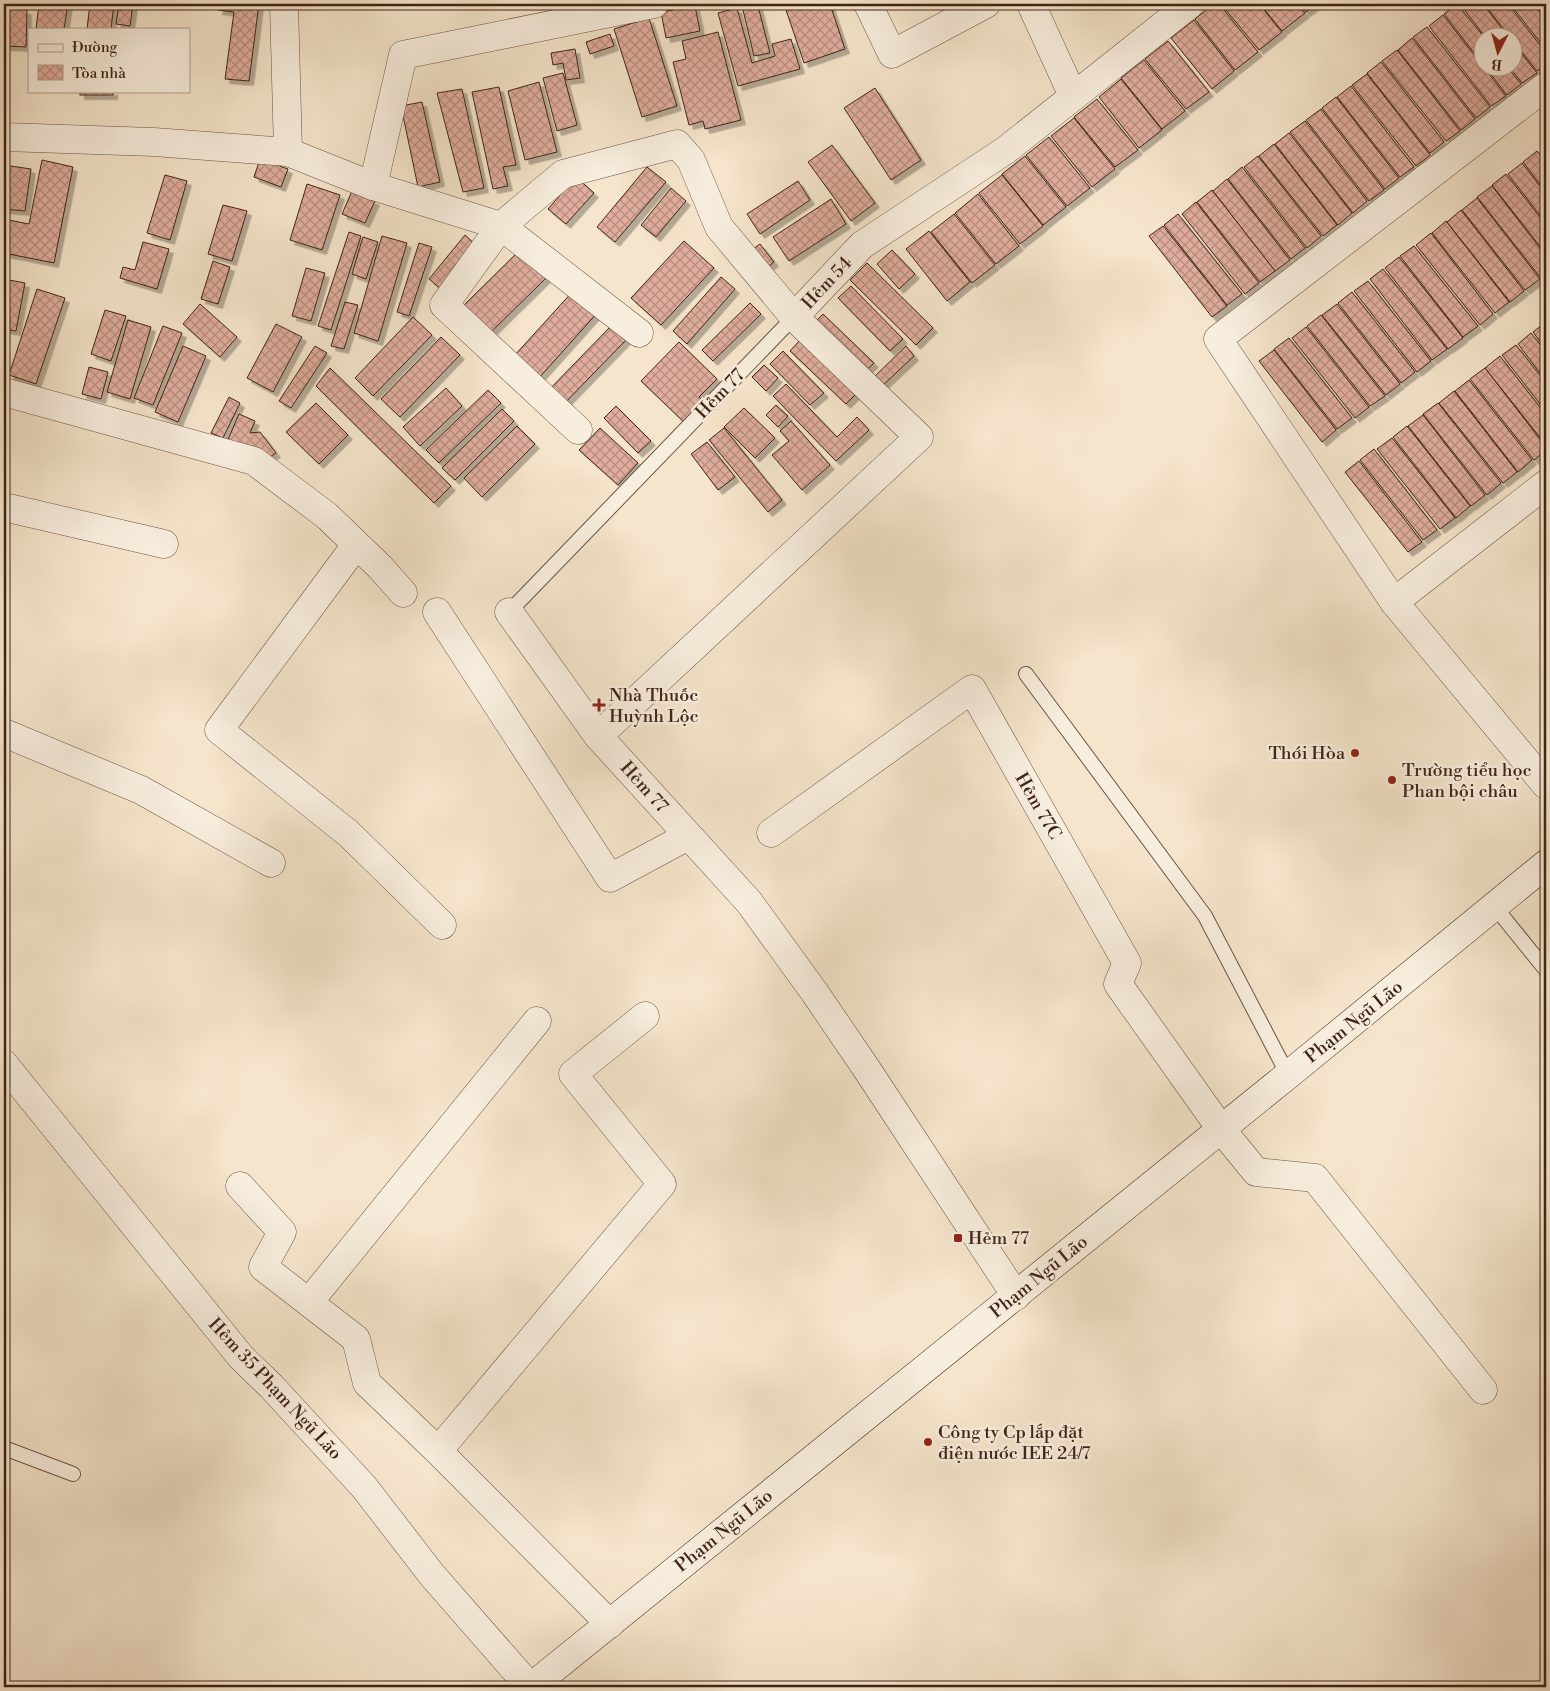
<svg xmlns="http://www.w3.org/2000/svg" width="1550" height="1691" font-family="'Libre Bodoni',serif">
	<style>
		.building { fill: url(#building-cross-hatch); stroke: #3f2416; filter: url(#shadow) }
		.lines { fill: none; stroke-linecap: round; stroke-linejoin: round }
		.lane-casing { stroke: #6c5444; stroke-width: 16 }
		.street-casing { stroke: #6c5444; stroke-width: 29 }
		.secondary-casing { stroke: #3f2416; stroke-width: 29 }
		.lane { stroke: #f8eede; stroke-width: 14 }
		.street { stroke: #f8eede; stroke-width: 28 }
		.secondary { stroke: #f8eede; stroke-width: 28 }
		.poi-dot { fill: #8f2418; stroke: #f8eede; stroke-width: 2 }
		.labels { text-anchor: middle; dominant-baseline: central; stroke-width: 5; stroke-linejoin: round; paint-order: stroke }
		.street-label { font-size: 18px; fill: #3f2416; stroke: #f8eede }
		.poi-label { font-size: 18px; fill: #3f2416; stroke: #f8eede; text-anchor: start }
	</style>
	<defs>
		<pattern id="building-cross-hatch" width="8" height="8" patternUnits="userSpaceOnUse" patternTransform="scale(1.25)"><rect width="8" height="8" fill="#e0ad9e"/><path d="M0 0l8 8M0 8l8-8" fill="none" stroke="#b78d80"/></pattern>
		<filter id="shadow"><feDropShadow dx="4.5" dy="4.5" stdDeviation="0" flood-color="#0004"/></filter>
	</defs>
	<rect width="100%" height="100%" fill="#f5e5cc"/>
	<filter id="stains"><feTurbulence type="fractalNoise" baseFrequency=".004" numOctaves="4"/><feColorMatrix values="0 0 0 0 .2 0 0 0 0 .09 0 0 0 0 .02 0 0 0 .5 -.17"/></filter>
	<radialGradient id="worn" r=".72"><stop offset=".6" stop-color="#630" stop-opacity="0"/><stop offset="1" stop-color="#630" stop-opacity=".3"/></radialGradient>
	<g class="building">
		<path d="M 39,4 L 68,4 L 64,29 L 36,29 Z"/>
		<path d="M 90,4 L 114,4 L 111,29 L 87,29 Z"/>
		<path d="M 119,4 L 133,4 L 130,26 L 116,24 Z"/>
		<path d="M 219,4 L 259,4 L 249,81 L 225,79 L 234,12 L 218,10 Z"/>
		<path d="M 784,4 L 830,4 L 845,49 L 804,63 Z"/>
		<path d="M 1214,4 L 1219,4 L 1258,52 L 1235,70 L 1195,19 Z"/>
		<path d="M 1221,4 L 1259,4 L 1282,32 L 1259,50 Z"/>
		<path d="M 1260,4 L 1297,4 L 1305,13 L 1282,31 Z"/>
		<path d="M 1299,4 L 1317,4 L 1306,12 Z"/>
		<path d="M 1457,4 L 1485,38 L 1482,38 L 1482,63 L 1444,14 Z"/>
		<path d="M 1460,4 L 1483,4 L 1509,38 L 1486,38 Z"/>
		<path d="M 1484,4 L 1508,4 L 1546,53 L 1546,65 L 1537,71 L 1512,40 L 1512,38 L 1511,38 Z"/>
		<path d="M 1510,4 L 1534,4 L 1546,20 L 1546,50 Z"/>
		<path d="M 1535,4 L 1546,4 L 1546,18 Z"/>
		<path d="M 695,6 L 700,31 L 666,38 L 661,12 Z"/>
		<path d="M 758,6 L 770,53 L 754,56 L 743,10 Z"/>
		<path d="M 737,8 L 752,63 L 775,56 L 772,44 L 791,39 L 800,69 L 738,86 L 718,13 Z"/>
		<path d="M 4,9 L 27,10 L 26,47 L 4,46 Z"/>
		<path d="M 1443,15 L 1506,96 L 1491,106 L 1429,26 Z"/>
		<path d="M 649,18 L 677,106 L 642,117 L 614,29 Z"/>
		<path d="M 1194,20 L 1234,71 L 1212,89 L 1171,38 Z"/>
		<path d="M 1427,27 L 1490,107 L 1476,118 L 1413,37 Z"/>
		<path d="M 718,32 L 741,120 L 705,129 L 703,121 L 689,125 L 673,62 L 686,59 L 682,41 Z"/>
		<path d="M 610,34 L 614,46 L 590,54 L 586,42 Z"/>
		<path d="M 1412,38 L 1475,119 L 1461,130 L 1398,50 Z"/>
		<path d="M 1168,41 L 1209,92 L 1186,109 L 1145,59 Z"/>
		<path d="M 1512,42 L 1537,73 L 1522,83 L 1510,68 L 1512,68 Z"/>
		<path d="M 575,49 L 580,78 L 566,80 L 563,63 L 553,65 L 551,53 Z"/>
		<path d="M 1397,50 L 1460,131 L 1446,141 L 1382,61 Z"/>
		<path d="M 1144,60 L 1185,111 L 1162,129 L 1121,78 Z"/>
		<path d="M 1381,62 L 1444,142 L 1430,153 L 1367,73 Z"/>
		<path d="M 1486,68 L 1508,68 L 1521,84 L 1507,95 Z"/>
		<path d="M 563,73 L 577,125 L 557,131 L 543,78 Z"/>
		<path d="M 1367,74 L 1430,155 L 1416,166 L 1352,85 Z"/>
		<path d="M 1121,79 L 1162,130 L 1139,148 L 1099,97 Z"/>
		<path d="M 539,82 L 557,152 L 525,160 L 508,91 Z"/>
		<path d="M 1351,86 L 1414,167 L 1400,177 L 1337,97 Z"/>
		<path d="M 499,87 L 516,165 L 503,167 L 508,186 L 493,189 L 472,92 Z"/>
		<path d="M 875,88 L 921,160 L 891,180 L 844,108 Z"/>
		<path d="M 462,89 L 484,188 L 463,192 L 437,93 Z"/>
		<rect x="80" y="91" width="33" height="4"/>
		<path d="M 1336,97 L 1399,178 L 1385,189 L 1322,108 Z"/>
		<path d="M 1097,99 L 1138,150 L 1115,167 L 1074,117 Z"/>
		<path d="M 422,102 L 440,182 L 418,187 L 401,106 Z"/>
		<path d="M 1321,109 L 1384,190 L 1369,201 L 1306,120 Z"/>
		<path d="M 1074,118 L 1115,169 L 1092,187 L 1051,136 Z"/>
		<path d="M 1305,121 L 1367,201 L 1353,213 L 1290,132 Z"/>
		<path d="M 1289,133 L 1352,213 L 1338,225 L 1275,144 Z"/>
		<path d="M 1049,137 L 1090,188 L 1067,206 L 1026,155 Z"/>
		<path d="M 1274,144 L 1337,225 L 1323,236 L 1259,156 Z"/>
		<path d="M 832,145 L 875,203 L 851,221 L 808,162 Z"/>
		<path d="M 1537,151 L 1546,162 L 1546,192 L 1523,162 Z"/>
		<path d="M 1025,156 L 1066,207 L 1043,225 L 1002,174 Z"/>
		<path d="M 1258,156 L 1321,236 L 1307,248 L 1244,167 Z"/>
		<path d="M 260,159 L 288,169 L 281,187 L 254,177 Z"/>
		<path d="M 42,160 L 73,167 L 54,263 L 4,253 L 4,219 L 29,224 Z"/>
		<path d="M 1522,163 L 1546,194 L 1546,223 L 1508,174 Z"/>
		<path d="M 4,165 L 31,169 L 25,211 L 4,209 Z"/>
		<path d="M 647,167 L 666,182 L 615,242 L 597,227 Z"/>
		<path d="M 1242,167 L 1305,248 L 1291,259 L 1228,179 Z"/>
		<path d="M 1506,174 L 1546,225 L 1546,254 L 1492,185 Z"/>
		<path d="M 165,175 L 187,181 L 170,240 L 147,233 Z"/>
		<path d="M 1002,175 L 1043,226 L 1020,244 L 979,193 Z"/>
		<path d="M 576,177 L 594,193 L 566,224 L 548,209 Z"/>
		<path d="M 1227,179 L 1290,260 L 1275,271 L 1213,191 Z"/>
		<path d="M 798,181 L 810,200 L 760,234 L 747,214 Z"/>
		<path d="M 307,184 L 340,195 L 322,250 L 290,240 Z"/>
		<path d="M 1492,186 L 1546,256 L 1546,273 L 1541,278 L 1477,197 Z"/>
		<path d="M 671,188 L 686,201 L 656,237 L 641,225 Z"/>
		<path d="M 1212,190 L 1275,271 L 1260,282 L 1197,202 Z"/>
		<path d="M 352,191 L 375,201 L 365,223 L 342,214 Z"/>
		<path d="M 978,194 L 1019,246 L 996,264 L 955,213 Z"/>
		<path d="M 1477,198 L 1540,279 L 1525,290 L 1462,210 Z"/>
		<path d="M 831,199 L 846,224 L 789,261 L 773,237 Z"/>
		<path d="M 1196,202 L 1259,283 L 1245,294 L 1182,214 Z"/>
		<path d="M 223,205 L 247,211 L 232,261 L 208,254 Z"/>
		<path d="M 1461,210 L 1524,291 L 1510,302 L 1447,222 Z"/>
		<path d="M 954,214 L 995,265 L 972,283 L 931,232 Z"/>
		<path d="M 1178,214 L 1242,294 L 1227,305 L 1164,225 Z"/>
		<path d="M 1446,221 L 1509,302 L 1495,313 L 1432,233 Z"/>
		<path d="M 1163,226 L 1227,306 L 1212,317 L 1149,236 Z"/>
		<path d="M 929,231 L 970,282 L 947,301 L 906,249 Z"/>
		<path d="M 349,232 L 361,236 L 331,330 L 318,326 Z"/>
		<path d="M 1431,233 L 1493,314 L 1480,325 L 1416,245 Z"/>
		<path d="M 465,235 L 478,247 L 442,290 L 429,279 Z"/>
		<path d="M 382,236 L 407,243 L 378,341 L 354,333 Z"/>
		<path d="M 363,237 L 378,242 L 366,279 L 352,274 Z"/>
		<path d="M 684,241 L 714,268 L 661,325 L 631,298 Z"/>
		<path d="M 143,242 L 169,249 L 157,289 L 120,278 L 123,267 L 135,270 Z"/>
		<path d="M 419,243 L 432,247 L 409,316 L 397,312 Z"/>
		<path d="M 760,244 L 774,262 L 762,271 L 749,252 Z"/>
		<path d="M 1414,246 L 1478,326 L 1463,337 L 1400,256 Z"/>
		<path d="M 521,249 L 548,276 L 485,338 L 458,311 Z"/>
		<path d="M 892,250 L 915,274 L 899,289 L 877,264 Z"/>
		<path d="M 1399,257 L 1463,338 L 1448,349 L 1385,268 Z"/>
		<path d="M 213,261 L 230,267 L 218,304 L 201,299 Z"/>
		<path d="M 867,263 L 933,328 L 916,345 L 850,280 Z"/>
		<path d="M 306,268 L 325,273 L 311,321 L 292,316 Z"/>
		<path d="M 1383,269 L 1447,349 L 1432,360 L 1370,279 Z"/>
		<path d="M 721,277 L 735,289 L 687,344 L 673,331 Z"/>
		<path d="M 4,279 L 25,283 L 16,331 L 4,329 Z"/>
		<path d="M 1368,281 L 1431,361 L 1417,372 L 1354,291 Z"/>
		<path d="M 851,286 L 903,339 L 890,351 L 838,298 Z"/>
		<path d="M 37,289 L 65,298 L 36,384 L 9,375 Z"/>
		<path d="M 575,289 L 599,311 L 529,389 L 504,367 Z"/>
		<path d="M 1352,292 L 1415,372 L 1401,383 L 1338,303 Z"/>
		<path d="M 345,302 L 358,305 L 344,349 L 331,346 Z"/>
		<path d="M 750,303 L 761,314 L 713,361 L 702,350 Z"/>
		<path d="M 200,304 L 237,337 L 220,357 L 183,324 Z"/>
		<path d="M 1337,304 L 1400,384 L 1386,395 L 1322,315 Z"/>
		<path d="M 105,310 L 126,316 L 111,361 L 91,354 Z"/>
		<path d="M 823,314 L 874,363 L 859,377 L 809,328 Z"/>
		<path d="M 1321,315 L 1385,396 L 1370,406 L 1307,326 Z"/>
		<path d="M 413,317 L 432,335 L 373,396 L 355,378 Z"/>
		<path d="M 128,320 L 151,327 L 130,399 L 107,392 Z"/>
		<path d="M 1546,322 L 1546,350 L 1533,332 Z"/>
		<path d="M 276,324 L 302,337 L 273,392 L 247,378 Z"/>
		<path d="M 163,326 L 182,333 L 153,405 L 134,398 Z"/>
		<path d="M 611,326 L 626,340 L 557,411 L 542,397 Z"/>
		<path d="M 1306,327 L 1369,407 L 1355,418 L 1292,338 Z"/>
		<path d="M 1531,333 L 1546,352 L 1546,381 L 1518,344 Z"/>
		<path d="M 441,337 L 460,355 L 400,417 L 381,399 Z"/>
		<path d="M 1289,338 L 1352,418 L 1337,429 L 1274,349 Z"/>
		<path d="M 801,339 L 857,393 L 846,404 L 790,351 Z"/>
		<path d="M 679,342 L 717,379 L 699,397 L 705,404 L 685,423 L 641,381 Z"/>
		<path d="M 1516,345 L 1546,383 L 1546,412 L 1502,355 Z"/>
		<path d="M 183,346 L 206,356 L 178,422 L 155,412 Z"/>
		<path d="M 315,346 L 327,353 L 291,408 L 279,401 Z"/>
		<path d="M 906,346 L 914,356 L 881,387 L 873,378 Z"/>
		<path d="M 1274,350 L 1336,430 L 1322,442 L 1259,361 Z"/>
		<path d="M 783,351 L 824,393 L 810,405 L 770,364 Z"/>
		<path d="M 1500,356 L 1546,415 L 1546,445 L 1485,368 Z"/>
		<path d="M 764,365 L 778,378 L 766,391 L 752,377 Z"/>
		<path d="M 89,367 L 108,372 L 101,399 L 82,394 Z"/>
		<path d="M 330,368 L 451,486 L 434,503 L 316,386 Z"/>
		<path d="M 1485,368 L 1546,447 L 1546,450 L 1534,460 L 1470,379 Z"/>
		<path d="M 1469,380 L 1532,460 L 1518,472 L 1455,391 Z"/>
		<path d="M 786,384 L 837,437 L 857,417 L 869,430 L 836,461 L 773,396 Z"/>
		<path d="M 446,388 L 462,406 L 420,446 L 403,427 Z"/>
		<path d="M 488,390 L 501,403 L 439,463 L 426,450 Z"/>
		<path d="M 1454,391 L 1517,472 L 1503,483 L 1439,403 Z"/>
		<path d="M 229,397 L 240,403 L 223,438 L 211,433 Z"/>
		<path d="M 316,403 L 348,435 L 319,464 L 286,432 Z"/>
		<path d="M 1438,403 L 1501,483 L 1487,495 L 1423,414 Z"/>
		<path d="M 776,405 L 788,416 L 778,427 L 766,415 Z"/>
		<path d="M 616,406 L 651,441 L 638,453 L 604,418 Z"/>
		<path d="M 744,408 L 775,438 L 755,458 L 724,427 Z"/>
		<path d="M 502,409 L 514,421 L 455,480 L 442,468 Z"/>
		<path d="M 239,414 L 255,421 L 250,433 L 260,432 L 276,453 L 267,459 L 227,442 Z"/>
		<path d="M 1423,415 L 1485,495 L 1471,506 L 1408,426 Z"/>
		<path d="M 791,421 L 830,465 L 802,490 L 772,455 L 789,441 L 780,431 Z"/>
		<path d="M 517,426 L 535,444 L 482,497 L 464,478 Z"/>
		<path d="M 1407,426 L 1470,506 L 1456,518 L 1393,437 Z"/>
		<path d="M 600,428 L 638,463 L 618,485 L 579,450 Z"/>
		<path d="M 724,428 L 782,500 L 768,512 L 709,440 Z"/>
		<path d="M 1392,438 L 1455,518 L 1440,529 L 1377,449 Z"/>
		<path d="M 707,442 L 735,477 L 718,490 L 691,454 Z"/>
		<path d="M 1374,449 L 1437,530 L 1423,540 L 1360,460 Z"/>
		<path d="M 1359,461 L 1422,542 L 1408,552 L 1345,472 Z"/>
	</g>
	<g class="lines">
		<defs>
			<g id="lane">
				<path d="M 509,612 L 794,317"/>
				<path d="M 1026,674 L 1205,916 L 1288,1075"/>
				<path d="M 1495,907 L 1546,970"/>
				<path d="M 4,1448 L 73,1474"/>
			</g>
			<g id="street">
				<path d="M 284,4 L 288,152"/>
				<path d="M 868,4 L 892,54 L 986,4"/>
				<path d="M 1031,4 L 1073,96"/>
				<path d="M 1546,86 L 1218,339 L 1394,602 L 1546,785"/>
				<path d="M 4,137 L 154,142 L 288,152 L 373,186 L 501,226 L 639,333"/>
				<path d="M 373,186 L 403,55 L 654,4"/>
				<path d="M 4,392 L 254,461 L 327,516 L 380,567 L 403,593"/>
				<path d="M 578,430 L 444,305 L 501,226 L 563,174 L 677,144 L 691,160 L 719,227 L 794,317 L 862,245 L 1006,150 L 1190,4"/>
				<path d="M 4,507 L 164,544"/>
				<path d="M 356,545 L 219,730 L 349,834 L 442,925"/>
				<path d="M 1394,602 L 1546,484"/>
				<path d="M 437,612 L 610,878 L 688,836"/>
				<path d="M 509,612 L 598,736 L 749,902 L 815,993 L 866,1068 L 1016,1296"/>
				<path d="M 4,733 L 141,790 L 271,863"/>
				<path d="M 598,736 L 919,437 L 794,317"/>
				<path d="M 771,833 L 972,689 L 1127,963 L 1118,984 L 1221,1129 L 1256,1172 L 1315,1178 L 1483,1390"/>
				<path d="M 4,1064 L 241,1357 L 271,1386 L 364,1487 L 432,1575 L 530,1687"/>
				<path d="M 240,1186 L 282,1232 L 263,1267 L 356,1339 L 367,1383 L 438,1451 L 610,1624"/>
				<path d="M 309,1302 L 537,1021"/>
				<path d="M 438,1451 L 662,1184 L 573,1074 L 645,1016"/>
			</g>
			<path id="secondary" d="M 531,1687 L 1288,1075 L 1546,864"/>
		</defs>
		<use href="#lane" class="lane-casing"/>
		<use href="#street" class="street-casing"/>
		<use href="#secondary" class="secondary-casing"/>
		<use href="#lane" class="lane"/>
		<use href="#street" class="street"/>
		<use href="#secondary" class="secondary"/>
	</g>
	<g class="poi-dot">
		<path d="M596.5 697.5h5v5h5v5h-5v5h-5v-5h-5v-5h5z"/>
		<circle cx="1355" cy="753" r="5"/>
		<circle cx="1392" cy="780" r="5"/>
		<rect x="953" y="1233" width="10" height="10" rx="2.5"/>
		<circle cx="928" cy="1442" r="5"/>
	</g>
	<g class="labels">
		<g class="street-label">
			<text transform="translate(827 283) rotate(-47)">Hẻm 54</text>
			<text transform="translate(720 394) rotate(-46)">Hẻm 77</text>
			<text transform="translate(644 787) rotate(48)">Hẻm 77</text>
			<text transform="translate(1038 806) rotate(60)">Hẻm 77C</text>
			<text transform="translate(1354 1022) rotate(-39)">Phạm Ngũ Lão</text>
			<text transform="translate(1039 1277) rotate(-39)">Phạm Ngũ Lão</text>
			<text transform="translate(275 1389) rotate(47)">Hẻm 35 Phạm Ngũ Lão</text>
			<text transform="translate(724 1531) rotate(-39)">Phạm Ngũ Lão</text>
		</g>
		<g class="poi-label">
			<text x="609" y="695">Nhà Thuốc<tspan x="609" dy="21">Huỳnh Lộc</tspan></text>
			<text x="1345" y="753" text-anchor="end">Thới Hòa</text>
			<text x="1402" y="770">Trường tiểu học<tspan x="1402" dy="21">Phan bội châu</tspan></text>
			<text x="968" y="1238">Hẻm 77</text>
			<text x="938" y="1432">Công ty Cp lắp đặt<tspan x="938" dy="21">điện nước IEE 24/7</tspan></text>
		</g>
	</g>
	<rect width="1550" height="1691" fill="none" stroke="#f5e5cc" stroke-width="20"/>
	<rect x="5" y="5" width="1540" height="1681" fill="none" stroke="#3f2416" stroke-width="2.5"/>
	<rect x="10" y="10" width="1530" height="1671" fill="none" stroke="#3f2416"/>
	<rect x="28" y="28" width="162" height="65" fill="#f8eede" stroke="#ae9d8e"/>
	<rect x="38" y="44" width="25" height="8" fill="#f8eede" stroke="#ae9d8e"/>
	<text x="72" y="52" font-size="15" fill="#3f2416">Đường</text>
	<rect x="38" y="65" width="25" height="15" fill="url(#building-cross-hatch)" stroke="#ae9d8e"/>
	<text x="72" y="78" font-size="15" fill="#3f2416">Tòa nhà</text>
	<g transform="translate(1498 52) rotate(186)"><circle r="24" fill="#f8eede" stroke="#ae9d8e"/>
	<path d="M0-4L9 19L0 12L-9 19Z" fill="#8f2418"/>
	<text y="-8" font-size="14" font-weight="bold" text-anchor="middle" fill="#3f2416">B</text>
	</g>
	<rect width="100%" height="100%" filter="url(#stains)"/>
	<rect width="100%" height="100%" fill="url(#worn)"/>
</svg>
